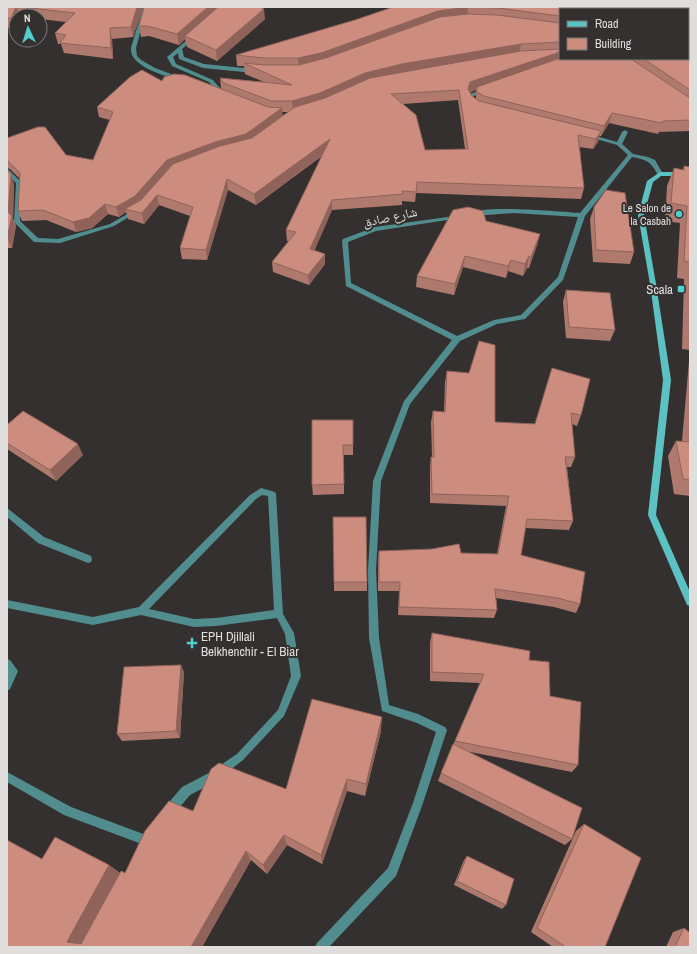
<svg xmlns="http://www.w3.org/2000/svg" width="697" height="954" font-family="'Archivo Narrow','Noto Naskh Arabic',sans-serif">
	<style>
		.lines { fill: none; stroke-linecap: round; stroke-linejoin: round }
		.service { fill: #518d8e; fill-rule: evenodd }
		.minor { fill: #518d8e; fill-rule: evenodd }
		.secondary { fill: #5bc1c2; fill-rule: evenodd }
		.wall { fill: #af796d; fill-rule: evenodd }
		.shaded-wall { fill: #8f6359 }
		.building { fill: #cc8d7f; stroke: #8f6359; fill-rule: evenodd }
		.poi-dot { fill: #52cdce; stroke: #343030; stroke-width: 1.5 }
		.labels { text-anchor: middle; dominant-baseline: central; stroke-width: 4; stroke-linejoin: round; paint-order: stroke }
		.far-poi-label { font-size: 11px; fill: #e0dedd; stroke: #343030; text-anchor: end }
		.street-label { font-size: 13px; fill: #e0dedd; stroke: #343030 }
		.poi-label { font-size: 13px; fill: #e0dedd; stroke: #343030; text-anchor: end }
	</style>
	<rect width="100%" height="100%" fill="#343030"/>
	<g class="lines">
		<g class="service">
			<path d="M 261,488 L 275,492 L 276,494 L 283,614 L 294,633 L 301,676 L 284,716 L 243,760 L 215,782 L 190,795 L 173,815 L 169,816 L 165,815 L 164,811 L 165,807 L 182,787 L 207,774 L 237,754 L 278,710 L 291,676 L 285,634 L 277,618 L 216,626 L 194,627 L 141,615 L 93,625 L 7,608 L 7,600 L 93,617 L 139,607 L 250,495 ZM 262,495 L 268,496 L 274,610 L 216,618 L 194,619 L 149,609 L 256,499 Z"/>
			<path d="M 7,508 L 44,537 L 91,556 L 92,559 L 91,562 L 88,563 L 38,543 L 7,517 Z"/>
			<path d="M 7,659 L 10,660 L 18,671 L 10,689 L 7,691 L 8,672 Z"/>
			<path d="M 7,772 L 71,807 L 146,835 L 150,842 C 148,847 147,850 142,852 L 138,851 L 137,847 L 139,843 L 64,815 L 7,782 Z"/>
		</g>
		<g class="minor">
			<path d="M 143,7 L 147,7 L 136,48 L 137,56 L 141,60 L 155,68 L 182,78 L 182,80 L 178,80 C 165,76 129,66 131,48 Z"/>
			<path d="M 688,32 L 690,33 L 690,37 L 688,36 Z"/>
			<path d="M 194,34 L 196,35 L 196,37 L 182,49 L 184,57 L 204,64 L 254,69 L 257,71 L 254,73 L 203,68 L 179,59 L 178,53 L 173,57 L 176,64 L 213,80 L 226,95 L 221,96 L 209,82 L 172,66 L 167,57 Z"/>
			<path d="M 485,89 L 490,90 L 474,96 L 473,101 L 475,105 L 470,106 L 467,101 L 469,94 Z"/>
			<path d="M 625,130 L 628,132 L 622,144 L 633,154 L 648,157 L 655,160 L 663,174 L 662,175 L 658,175 C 651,162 648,160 632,157 L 585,216 L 563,280 L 525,319 L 497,324 L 460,341 L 410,404 L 381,481 L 376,570 L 379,638 L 389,705 L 418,714 L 445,727 L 447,730 L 423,803 L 396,876 L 329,947 L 315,947 L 317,943 L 388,868 L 413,803 L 436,732 L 417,723 L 382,711 L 369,638 L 368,570 L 373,481 L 404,401 L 452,340 L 346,286 L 342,241 L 343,239 L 375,227 L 462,215 L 463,216 L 460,218 L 376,231 L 348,242 L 351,283 L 457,336 L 494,320 L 521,315 L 558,277 L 578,217 L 514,213 L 473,216 L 470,214 C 482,204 561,212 580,213 L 628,155 L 617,145 L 586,136 L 589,134 L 617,142 L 622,132 Z"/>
			<path d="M 7,169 L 9,170 L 22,183 L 20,221 L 38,238 L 58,239 L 110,224 L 134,210 L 138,210 L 139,211 L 114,226 L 60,243 L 34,242 L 14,222 L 16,183 L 7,174 Z"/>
		</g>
		<path class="secondary" d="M 660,172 L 690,172 L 690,176 L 661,176 L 653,182 L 644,215 L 656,284 L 671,380 L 656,515 L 690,592 L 690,606 L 687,605 L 648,515 L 663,380 L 650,284 L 638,215 L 647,181 Z"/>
	</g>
	<g class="wall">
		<path d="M 7,7 L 143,7 L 133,37 L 112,39 L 113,59 L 64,53 L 61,44 L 58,44 L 55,33 L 66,22 L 40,19 L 40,16 L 16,16 L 15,28 L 7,28 Z"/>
		<path d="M 144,7 L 262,7 L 261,8 L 265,19 L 217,61 L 187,47 L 185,39 L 179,45 L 149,36 L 141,37 L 139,26 Z"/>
		<path d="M 436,7 L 690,7 L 690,16 L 688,16 L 688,9 L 560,9 L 560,59 L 688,59 L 690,44 L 690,131 L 659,132 L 658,134 L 609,123 L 601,136 L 599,136 L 598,142 L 593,149 L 579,147 L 584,188 L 581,199 L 416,193 L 415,202 L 402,201 L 402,205 L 332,210 L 314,250 L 325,254 L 325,264 L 309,285 L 273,272 L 272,262 L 289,241 L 287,241 L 286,230 L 322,156 L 256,205 L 228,190 L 207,260 L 182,259 L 180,248 L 190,216 L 159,205 L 144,224 L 128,219 L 126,212 L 119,217 L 108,214 L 92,228 L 76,232 L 46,220 L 22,221 L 18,211 L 20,179 L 10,169 L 7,168 L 7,138 L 66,155 L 93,160 L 110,120 L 99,117 L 97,107 L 162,81 L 222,90 L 221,89 L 220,78 L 264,82 L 245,74 L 244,66 L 237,66 L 236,55 L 355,20 ZM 476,90 L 476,99 L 472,96 L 470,92 ZM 458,100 L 465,149 L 425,150 L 403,104 ZM 282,112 L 289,112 L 282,116 Z"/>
		<path d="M 684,166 L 690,167 L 690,496 L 674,494 L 668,456 L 676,441 L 682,441 L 690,350 L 682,349 L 684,279 L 677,278 L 680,223 L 665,221 L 667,186 L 674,168 L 683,170 Z"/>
		<path d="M 7,170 L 14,184 L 13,218 L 16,226 L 12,248 L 7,248 Z"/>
		<path d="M 594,207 L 634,252 L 630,264 L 593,262 L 590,219 Z"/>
		<path d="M 486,221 L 540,234 L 537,245 L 529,268 L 527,268 L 523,276 L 508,271 L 506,278 L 463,267 L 454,295 L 416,287 L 417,276 Z"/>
		<path d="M 566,290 L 615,330 L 610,341 L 566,338 L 563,302 Z"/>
		<path d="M 552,368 L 581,415 L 577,426 L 572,424 L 575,457 L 571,467 L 567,467 L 573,521 L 569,530 L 525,528 L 521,555 L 580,604 L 576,613 L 554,607 L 496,598 L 497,610 L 494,618 L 398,615 L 399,591 L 378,591 L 378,560 L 379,551 L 497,554 L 506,506 L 430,503 L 430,467 L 431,457 L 432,457 L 431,422 L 433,411 L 444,412 L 445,382 L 447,371 L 495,422 L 535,424 Z"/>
		<path d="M 312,420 L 353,445 L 353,455 L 344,455 L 344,494 L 313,495 L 312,485 Z"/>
		<path d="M 7,425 L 83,455 L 56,481 L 7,449 Z"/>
		<rect x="334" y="582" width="33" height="9"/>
		<path d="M 432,633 L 529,660 L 550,696 L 578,765 L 572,772 L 470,752 L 572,839 L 565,845 L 438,781 L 441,773 L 480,683 L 430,681 L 430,642 Z"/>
		<path d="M 184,672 L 180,738 L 122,741 L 117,734 Z"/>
		<path d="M 381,731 L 365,796 L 347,791 L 322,864 L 287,845 L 267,874 L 251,860 L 202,947 L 42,859 L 109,865 L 120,873 L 125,873 L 193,811 L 286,789 Z"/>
		<path d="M 584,824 L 605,947 L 553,947 L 531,932 L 576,831 Z"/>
		<path d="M 467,856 L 506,905 L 502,909 L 454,885 L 464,860 Z"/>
		<path d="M 684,928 L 690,947 L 666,947 L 673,932 Z"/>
	</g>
	<g class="shaded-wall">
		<path d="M 16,7 L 20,16 L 16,16 L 16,25 L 15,28 L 11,18 Z"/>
		<path d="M 137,7 L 143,7 L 133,37 L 131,27 Z"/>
		<path d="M 208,7 L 221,7 L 185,36 L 185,39 L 179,45 L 177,34 Z"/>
		<path d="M 468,7 L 467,18 L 299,68 L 298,58 L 438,11 Z"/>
		<path d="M 264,9 L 265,19 L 217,61 L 216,50 Z"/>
		<path d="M 110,28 L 112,39 L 113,59 L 111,48 Z"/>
		<path d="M 521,44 L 519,55 L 293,112 L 292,101 L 365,73 L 402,64 Z"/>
		<path d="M 560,52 L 560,59 L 477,87 L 476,90 L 469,93 L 468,89 L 470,82 Z"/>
		<path d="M 282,108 L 283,118 L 247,144 L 137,206 L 125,209 L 126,212 L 119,217 L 116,207 L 167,160 Z"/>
		<path d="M 612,113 L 609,123 L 601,136 L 604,126 Z"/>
		<path d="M 601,131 L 598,142 L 593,149 L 596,139 Z"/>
		<path d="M 330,139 L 330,149 L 256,205 L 254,194 Z"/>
		<path d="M 11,174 L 14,184 L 13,218 L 16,226 L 12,248 L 7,238 Z"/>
		<path d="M 227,179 L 228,190 L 207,260 L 206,250 Z"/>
		<path d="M 157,195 L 159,205 L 144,224 L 142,213 Z"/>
		<path d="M 332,200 L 332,210 L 311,259 L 310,249 Z"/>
		<path d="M 105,204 L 108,214 L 92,228 L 76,232 L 73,222 Z"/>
		<path d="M 540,234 L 537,245 L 529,268 L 531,257 Z"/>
		<path d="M 325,254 L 325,264 L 309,285 L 308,275 Z"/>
		<path d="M 465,256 L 463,267 L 454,295 L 455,284 Z"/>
		<path d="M 529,256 L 527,268 L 523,276 L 525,264 Z"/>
		<path d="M 511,260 L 508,271 L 506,278 L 508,266 Z"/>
		<path d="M 78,444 L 83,455 L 56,481 L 50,470 Z"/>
		<path d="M 181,665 L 184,672 L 180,738 L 176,731 Z"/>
		<path d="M 382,717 L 381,731 L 365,796 L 366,784 Z"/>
		<path d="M 347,779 L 347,791 L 322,864 L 321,855 Z"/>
		<path d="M 284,835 L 287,845 L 267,874 L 263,865 Z"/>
		<path d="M 246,851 L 251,860 L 202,947 L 191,947 Z"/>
		<path d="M 109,865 L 120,874 L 82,947 L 67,942 Z"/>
	</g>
	<g class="building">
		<path d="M 7,7 L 16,7 L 11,18 L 7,18 Z"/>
		<path d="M 21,7 L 137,7 L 131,27 L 110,28 L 111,48 L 60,43 L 66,35 L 55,33 L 75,13 Z"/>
		<path d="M 144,7 L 208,7 L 177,34 L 147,26 L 139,26 Z"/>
		<path d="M 218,7 L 260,7 L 264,9 L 216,50 L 185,36 Z"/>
		<path d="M 393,7 L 435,7 L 435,8 L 436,7 L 638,7 L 640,9 L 560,9 L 560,16 L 498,8 L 468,7 L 438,11 L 321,53 L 298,58 L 264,58 L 236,55 L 355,20 Z"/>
		<path d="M 468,14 L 497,15 L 560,23 L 560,42 L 521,44 L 402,64 L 365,73 L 320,93 L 292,101 L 271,101 L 224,83 L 220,78 L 292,85 L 244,63 L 264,65 L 299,65 L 326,58 L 440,17 Z"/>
		<path d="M 688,44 L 690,44 L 690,90 L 644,59 L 688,59 Z"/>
		<path d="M 560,49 L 560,52 L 470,82 L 468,89 L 472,96 L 479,101 L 601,131 L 596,139 L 578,135 L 584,188 L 417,182 L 416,192 L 402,191 L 403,194 L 332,200 L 310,249 L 325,254 L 308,275 L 272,262 L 296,232 L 286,230 L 330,139 L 254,194 L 227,179 L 206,250 L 180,248 L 193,207 L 157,195 L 142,213 L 125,209 L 141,200 L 173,164 L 220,146 L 252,138 L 295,107 L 325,98 L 370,78 L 521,51 ZM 459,90 L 468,149 L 425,150 L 416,115 L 391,94 Z"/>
		<path d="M 560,58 L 560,59 L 631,59 L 690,98 L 690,120 L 663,121 L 662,123 L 612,113 L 604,126 L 484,96 L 477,92 L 477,87 Z"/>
		<path d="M 142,70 L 162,81 L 164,77 L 174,74 L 185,75 L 268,107 L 282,108 L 246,134 L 215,142 L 167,160 L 135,196 L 116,207 L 105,204 L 89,218 L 73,222 L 43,210 L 18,211 L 20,173 L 7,160 L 7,138 L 38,127 L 45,127 L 66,155 L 93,160 L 113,112 L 97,107 L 130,77 Z"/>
		<path d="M 684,166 L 690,167 L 690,262 L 684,261 L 687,206 L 671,203 L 674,168 L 684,170 Z"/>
		<path d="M 7,170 L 11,174 L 8,212 L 12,216 L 7,238 Z"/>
		<path d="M 606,190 L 625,193 L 634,252 L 596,250 L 594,207 Z"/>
		<path d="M 468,207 L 483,211 L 486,221 L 540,234 L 531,257 L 529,256 L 525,264 L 511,260 L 508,266 L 465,256 L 455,284 L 417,276 L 453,210 Z"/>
		<path d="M 566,290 L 610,293 L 615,330 L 569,327 Z"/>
		<path d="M 479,341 L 495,345 L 495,422 L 535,424 L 552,368 L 590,379 L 581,415 L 571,413 L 575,457 L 565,457 L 573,521 L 527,519 L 521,555 L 585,572 L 580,604 L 558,598 L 495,589 L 497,610 L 399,607 L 400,582 L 379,582 L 379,551 L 432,549 L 459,544 L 461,553 L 498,554 L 509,496 L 432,494 L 431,457 L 434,457 L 433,411 L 445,412 L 447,371 L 469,373 Z"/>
		<path d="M 23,411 L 78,444 L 50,470 L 7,443 L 7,425 Z"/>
		<path d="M 312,420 L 353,420 L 353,445 L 343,445 L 344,484 L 312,485 Z"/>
		<path d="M 690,435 L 690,480 L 683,479 L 676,441 L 690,442 Z"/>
		<path d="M 333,517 L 366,517 L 367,582 L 334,582 Z"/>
		<path d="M 432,633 L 530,651 L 529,660 L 549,662 L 550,696 L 581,702 L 578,765 L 455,741 L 484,674 L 432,672 Z"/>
		<path d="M 181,665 L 176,731 L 117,734 L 124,667 Z"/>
		<path d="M 312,699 L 382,717 L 366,784 L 347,779 L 321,855 L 284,835 L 263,865 L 246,851 L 191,947 L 7,947 L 7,840 L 42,859 L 55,837 L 109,865 L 67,942 L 81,944 L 121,871 L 125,873 L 145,831 L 169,801 L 193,811 L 211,769 L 219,763 L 286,789 Z"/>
		<path d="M 453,744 L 582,808 L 572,839 L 441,773 Z"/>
		<path d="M 584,824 L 641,858 L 605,947 L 566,947 L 537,928 Z"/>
		<path d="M 467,856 L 514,879 L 506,905 L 457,881 Z"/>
		<path d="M 684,928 L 690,933 L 690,947 L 675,947 Z"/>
	</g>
	<g class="poi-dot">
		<circle cx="679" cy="214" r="4"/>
		<rect x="677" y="285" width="8" height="8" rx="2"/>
		<path d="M190 637h4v4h4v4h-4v4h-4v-4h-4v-4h4z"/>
	</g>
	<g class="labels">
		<g class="far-poi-label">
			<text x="671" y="208">Le Salon de<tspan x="671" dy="13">la Casbah</tspan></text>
		</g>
		<g class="street-label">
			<text transform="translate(390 217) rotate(-12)">شارع صادق</text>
		</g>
		<g class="poi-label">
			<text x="673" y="289">Scala</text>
			<text x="201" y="636" text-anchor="start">EPH Djillali<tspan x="201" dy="15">Belkhenchir - El Biar</tspan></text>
		</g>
	</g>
	<rect width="697" height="954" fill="none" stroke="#e0dedd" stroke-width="16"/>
	<rect x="559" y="8" width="130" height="52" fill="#343030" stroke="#797675"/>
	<rect x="567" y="21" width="20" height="6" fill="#5bc1c2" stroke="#797675"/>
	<text x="595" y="28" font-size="12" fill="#e0dedd">Road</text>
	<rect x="567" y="38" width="20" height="12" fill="#cc8d7f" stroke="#797675"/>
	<text x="595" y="48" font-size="12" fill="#e0dedd">Building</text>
	<g transform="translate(28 28) rotate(356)"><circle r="19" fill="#343030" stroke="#797675"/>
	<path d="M0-3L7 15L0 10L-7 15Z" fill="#52cdce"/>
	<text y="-6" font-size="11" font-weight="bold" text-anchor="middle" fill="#e0dedd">N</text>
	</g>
</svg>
